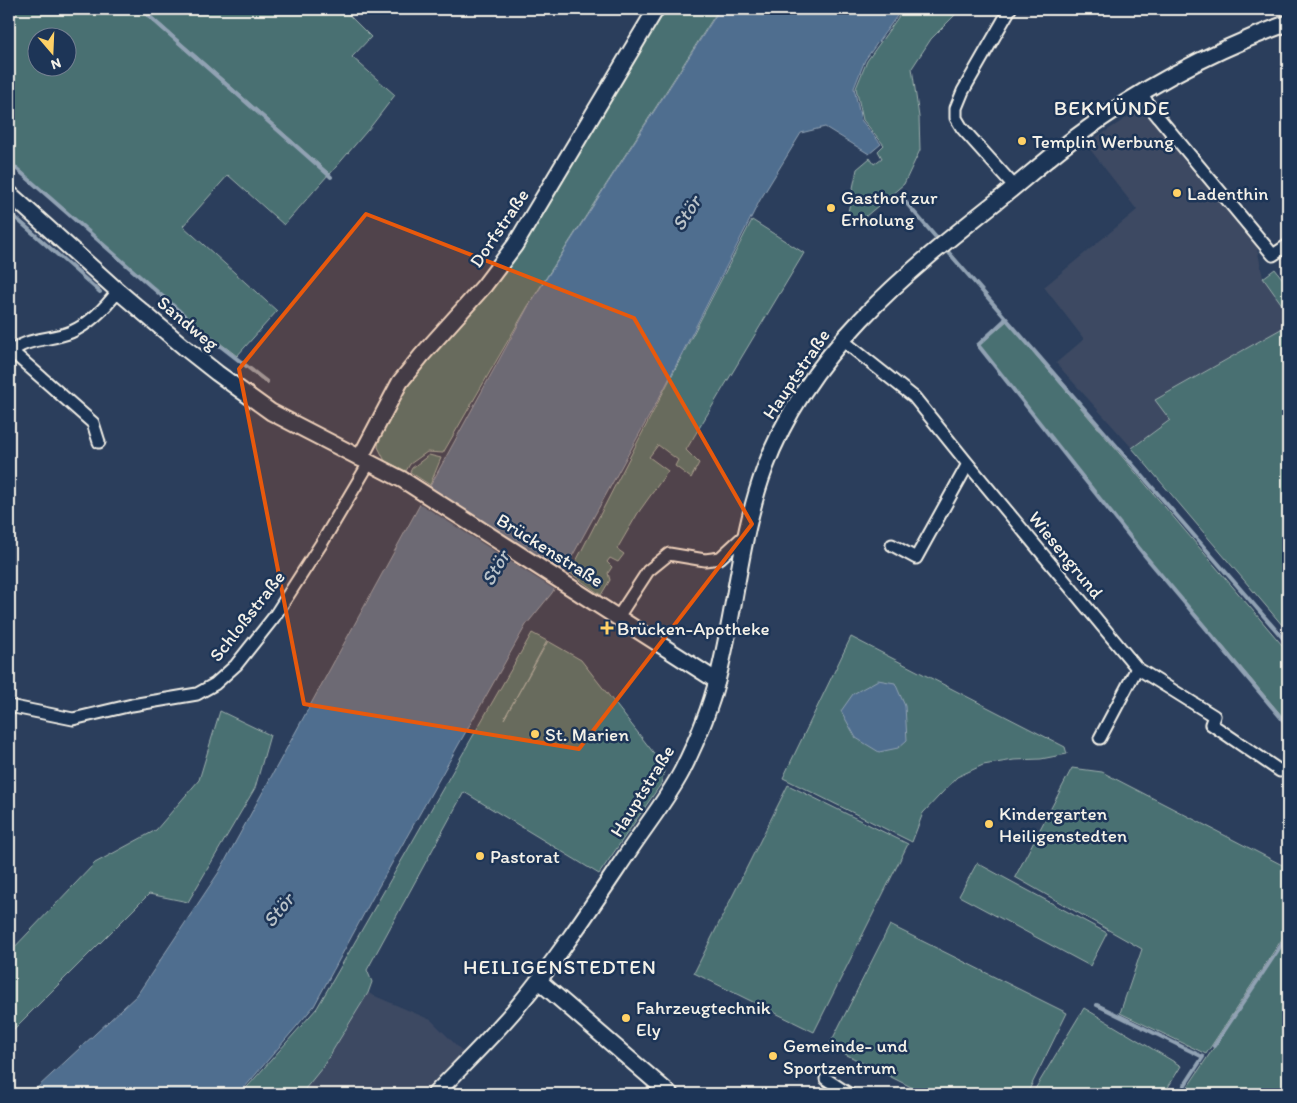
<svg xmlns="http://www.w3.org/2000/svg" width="1297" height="1103" font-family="Itim,sans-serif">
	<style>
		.built { fill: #3c4962 }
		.green { fill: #486f72; stroke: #9eb0ad; fill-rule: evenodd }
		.water { fill: #4f6e8f; stroke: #91a2b3 }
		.pier { fill: #2b3e5c }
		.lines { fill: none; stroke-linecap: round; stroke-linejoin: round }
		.stream { stroke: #91a2b3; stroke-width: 4 }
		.street-casing { stroke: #f4f1e8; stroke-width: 15 }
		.secondary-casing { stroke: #f4f1e8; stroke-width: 19 }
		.street { stroke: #1d3557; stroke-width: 11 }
		.secondary { stroke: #1d3557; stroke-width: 15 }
		.marked { fill: #e8590c; fill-opacity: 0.2; stroke: #e8590c; stroke-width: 4; stroke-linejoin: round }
		.poi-dot { fill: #ffd166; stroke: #1d3557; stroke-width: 2 }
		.labels { text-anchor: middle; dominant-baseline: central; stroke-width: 5; stroke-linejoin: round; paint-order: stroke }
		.poi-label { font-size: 19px; fill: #f4f1e8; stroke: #1d3557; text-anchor: start }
		.street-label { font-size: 19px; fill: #f4f1e8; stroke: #1d3557 }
		.water-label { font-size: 20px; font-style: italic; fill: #bac3c9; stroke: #1d3557 }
		.quarter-label { font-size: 21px; letter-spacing: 1px; fill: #f4f1e8; stroke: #1d3557 }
	</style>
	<rect width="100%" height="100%" fill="#2b3e5c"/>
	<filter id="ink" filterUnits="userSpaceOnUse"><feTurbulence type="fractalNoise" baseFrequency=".02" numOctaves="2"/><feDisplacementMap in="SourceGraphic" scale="10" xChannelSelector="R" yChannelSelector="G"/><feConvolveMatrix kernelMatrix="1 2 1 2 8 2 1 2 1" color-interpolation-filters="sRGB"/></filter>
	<g filter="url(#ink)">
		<g class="built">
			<path d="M 1148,104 L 1256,242 L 1263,278 L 1288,313 L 1288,325 L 1155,400 L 1170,420 L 1132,448 L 1056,363 L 1084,339 L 1044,287 L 1137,210 L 1086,144 Z"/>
			<path d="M 368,993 L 431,1020 L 464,1053 L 427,1094 L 301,1094 L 322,1068 Z"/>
		</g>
		<g class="green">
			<path d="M 9,9 L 139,9 L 328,175 L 284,225 L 228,175 L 183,226 L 277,311 L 237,356 C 156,296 83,226 9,160 ZM 38,38 L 68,38 L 68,68 L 38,68 Z"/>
			<path d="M 143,9 L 343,9 L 371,37 L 352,57 L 395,95 L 372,125 L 330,174 Z"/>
			<path d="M 663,9 L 719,9 L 528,306 L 443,453 L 427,452 L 410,464 L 406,471 L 385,461 L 378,447 L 382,425 L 400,393 L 502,275 L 526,242 L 623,72 Z"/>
			<path d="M 904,9 L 961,9 L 931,39 L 912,68 L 919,117 L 920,150 L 904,184 L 859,222 L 848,212 L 857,169 L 870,158 L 874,164 L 882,158 L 878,151 L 884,145 L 863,120 L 856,88 L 867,61 Z"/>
			<path d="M 752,220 L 804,253 L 686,450 L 699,463 L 691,478 L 675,466 L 678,460 L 658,445 L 649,457 L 668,471 L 638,513 L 617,549 L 624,554 L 618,562 L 610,558 L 607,562 L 612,567 L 608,573 L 610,580 L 601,595 L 570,573 Z"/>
			<path d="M 1275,269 L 1288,286 L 1288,313 L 1263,278 Z"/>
			<path d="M 1007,321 L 1288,652 L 1288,723 L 1147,557 L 979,345 Z"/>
			<path d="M 1288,325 L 1288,632 L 1132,448 L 1170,420 L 1155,400 Z"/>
			<path d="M 429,455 L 441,458 L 430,485 L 410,472 L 412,468 Z"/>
			<path d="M 532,633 L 547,641 L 504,719 L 548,641 L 581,660 L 660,761 L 664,771 L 661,784 L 599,874 L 464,792 L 367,970 L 372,982 L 368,993 L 322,1068 L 301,1094 L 241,1094 L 317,1008 Z"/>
			<path d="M 851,637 L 1065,747 L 1067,754 L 1041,759 L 1014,760 L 983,765 L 957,777 L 923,813 L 912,842 L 783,778 Z"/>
			<path d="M 220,711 L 270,735 L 255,788 L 188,902 L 149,894 L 9,1034 L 9,953 L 95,863 L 156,830 L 199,780 Z"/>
			<path d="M 1072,768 L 1102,772 L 1288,868 L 1288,930 L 1206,1054 L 1120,1013 L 1142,949 L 1015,877 Z"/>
			<path d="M 788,785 L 908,844 L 814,1032 L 694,973 Z"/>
			<path d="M 977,863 L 1107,933 L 1090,966 L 959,896 Z"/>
			<path d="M 890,925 L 1067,1013 L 1027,1094 L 925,1094 L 829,1046 Z"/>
			<path d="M 1288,936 L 1288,1094 L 1183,1094 Z"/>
			<path d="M 1084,1008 L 1181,1066 L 1164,1094 L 1032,1094 Z"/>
		</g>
		<g class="water">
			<path d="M 720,9 L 902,9 L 865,60 L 854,88 L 861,120 L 881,144 L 869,154 L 825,127 L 801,133 L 760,200 L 664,389 L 552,593 L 526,625 L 379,886 L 314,1006 L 239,1094 L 23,1094 L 38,1087 L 137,995 L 219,872 L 528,307 Z"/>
			<path d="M 878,680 L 895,683 L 905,706 L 907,740 L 898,748 L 879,752 L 856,738 L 841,711 L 853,694 Z"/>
		</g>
		<path class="pier" d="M 428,487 L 566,574 L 557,591 L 419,503 Z"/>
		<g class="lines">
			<g class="stream">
				<path d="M 141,9 L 331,177"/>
				<path d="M 9,162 L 210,338 L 267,382"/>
				<path d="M 902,198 L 940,242"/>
				<path d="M 9,212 L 100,292"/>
				<path d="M 944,247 L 1288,644"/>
				<path d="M 1006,319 L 978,345 L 1146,557 L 1288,726"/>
				<path d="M 1097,1005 L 1203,1057 L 1179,1094"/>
				<path d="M 1214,1046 L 1288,935"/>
			</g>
			<defs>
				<g id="street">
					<path d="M 1010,9 L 963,91 L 956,108 L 956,118 L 962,128 L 1015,187"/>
					<path d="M 1141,92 L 1150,107 L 1273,255 L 1288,245"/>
					<path d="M 841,339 L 914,397 L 968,464 L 1137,668 L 1214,716 L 1211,724 L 1280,771"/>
					<path d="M 9,349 L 93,423 L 99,442"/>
					<path d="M 9,354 C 25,337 50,341 71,332 C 89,324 106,307 118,291"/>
					<path d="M 892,545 L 916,558 L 968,464"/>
					<path d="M 618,617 L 648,571 L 669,554 L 705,560 L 720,558 L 745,535"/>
					<path d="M 9,706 L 73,719 L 132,705 L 197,694 L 215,684 L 236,665 L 274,617 L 323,541 L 369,463"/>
					<path d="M 1100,738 L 1137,668"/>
					<path d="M 826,1079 L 849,1094"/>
				</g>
				<g id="secondary">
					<path d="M 9,193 L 118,291 L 184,347 L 217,373 L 271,412 L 403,480 L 717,681"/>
					<path d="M 360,458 L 400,382 L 422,355 L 484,286 L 515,245 L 656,9"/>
					<path d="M 539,981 L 670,1094"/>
					<path d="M 435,1094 C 463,1065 492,1037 518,1006 C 558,958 592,906 627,854 C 644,828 668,798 682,771 C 697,741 710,709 718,677 C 736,608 740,535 765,468 C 807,353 903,275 997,201 C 1025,179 1051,155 1080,134 C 1143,87 1215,50 1288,23"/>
				</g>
			</defs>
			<use href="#street" class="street-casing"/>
			<use href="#secondary" class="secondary-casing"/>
			<use href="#street" class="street"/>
			<use href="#secondary" class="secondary"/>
		</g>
	</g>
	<path class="marked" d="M 366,214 L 634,318 L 752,524 L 579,749 L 304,704 L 239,369 Z"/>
	<g class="poi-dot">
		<circle cx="1022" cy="141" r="5"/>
		<circle cx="1177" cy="193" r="5"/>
		<circle cx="831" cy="208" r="5"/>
		<path d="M604.5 620.5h5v5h5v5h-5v5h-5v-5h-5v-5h5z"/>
		<circle cx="535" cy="734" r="5"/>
		<circle cx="989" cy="824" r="5"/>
		<circle cx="480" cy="856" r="5"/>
		<circle cx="626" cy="1018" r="5"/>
		<circle cx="773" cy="1056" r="5"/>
	</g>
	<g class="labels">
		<g class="poi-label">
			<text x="1032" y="141">Templin Werbung</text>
			<text x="1187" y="193">Ladenthin</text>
			<text x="841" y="197">Gasthof zur<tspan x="841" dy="22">Erholung</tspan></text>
			<text x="617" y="628">Brücken-Apotheke</text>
			<text x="545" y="734">St. Marien</text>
			<text x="999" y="813">Kindergarten<tspan x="999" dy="22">Heiligenstedten</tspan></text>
			<text x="490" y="856">Pastorat</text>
			<text x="636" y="1007">Fahrzeugtechnik<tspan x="636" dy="22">Ely</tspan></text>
			<text x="783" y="1045">Gemeinde- und<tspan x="783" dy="22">Sportzentrum</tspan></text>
		</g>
		<g class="street-label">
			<text transform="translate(499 228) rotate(-56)">Dorfstraße</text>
			<text transform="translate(188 323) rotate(40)">Sandweg</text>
			<text transform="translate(796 374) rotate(-56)">Hauptstraße</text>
			<text transform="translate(550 550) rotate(32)">Brückenstraße</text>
			<text transform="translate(1066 555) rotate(51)">Wiesengrund</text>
			<text transform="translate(247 616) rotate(-52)">Schloßstraße</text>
			<text transform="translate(642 791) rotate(-58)">Hauptstraße</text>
		</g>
		<g class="water-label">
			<text transform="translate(686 213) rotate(-57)">Stör</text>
			<text transform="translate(495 568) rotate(-60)">Stör</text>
			<text transform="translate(278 910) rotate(-51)">Stör</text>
		</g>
		<g class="quarter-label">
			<text x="1112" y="107">BEKMÜNDE</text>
			<text x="560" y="966">HEILIGENSTEDTEN</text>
		</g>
	</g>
	<rect width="1297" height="1103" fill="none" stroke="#1d3557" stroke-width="30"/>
	<rect x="15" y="15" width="1267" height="1073" fill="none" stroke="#f4f1e8" stroke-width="2" filter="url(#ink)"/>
	<g transform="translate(52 52) rotate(161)"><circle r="24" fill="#1d3557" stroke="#738091"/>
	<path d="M0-4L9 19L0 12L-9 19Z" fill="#ffd166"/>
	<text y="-8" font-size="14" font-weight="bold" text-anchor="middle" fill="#f4f1e8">N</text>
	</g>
</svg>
